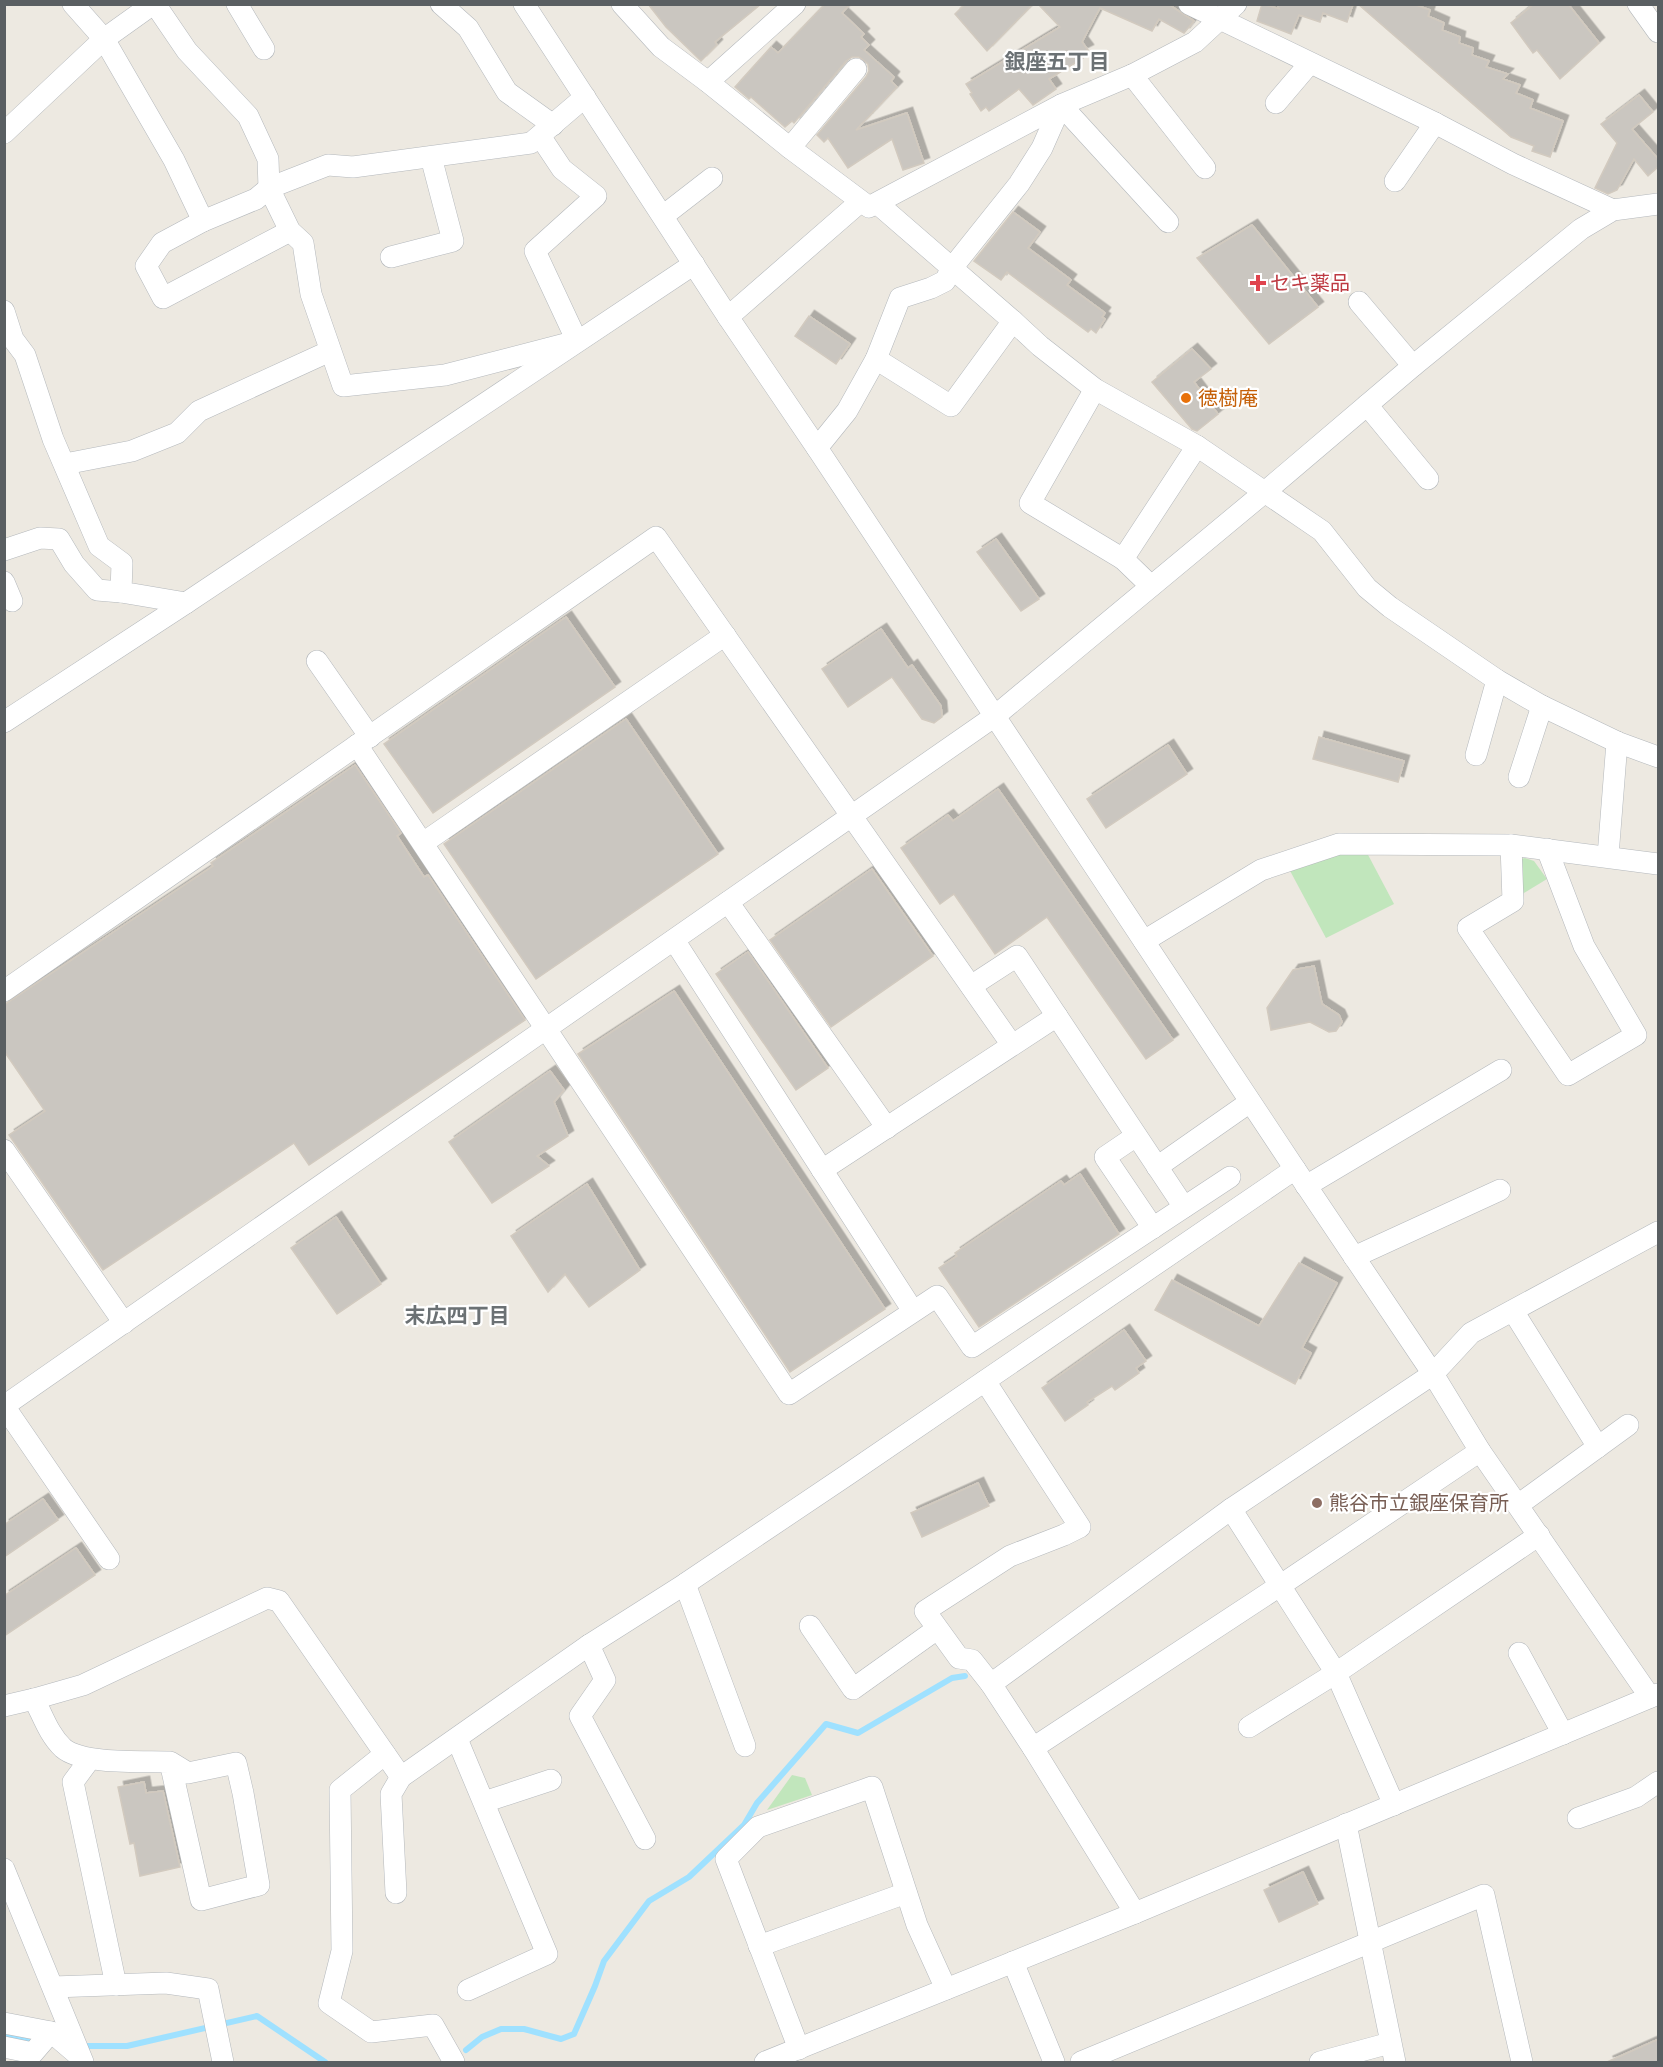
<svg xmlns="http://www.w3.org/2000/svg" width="1663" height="2067" font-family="Karla,'Noto Sans JP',sans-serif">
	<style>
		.green { fill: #c1e6bc }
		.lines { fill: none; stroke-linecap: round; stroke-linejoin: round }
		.stream { stroke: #9fe1ff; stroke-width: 6 }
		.building { fill: #cac6c0; stroke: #d2cabf; stroke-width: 1.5; filter: url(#shadow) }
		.minor-casing { stroke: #b4b8bc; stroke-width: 22 }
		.minor { stroke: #fff; stroke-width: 21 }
		.health-dot { fill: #e0444e; stroke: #fff; stroke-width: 2 }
		.food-dot { fill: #e8710a; stroke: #fff; stroke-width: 2 }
		.education-dot { fill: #8d6e63; stroke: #fff; stroke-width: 2 }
		.labels { text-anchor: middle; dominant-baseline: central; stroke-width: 4.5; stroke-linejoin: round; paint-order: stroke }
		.health-label { font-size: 20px; fill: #be3a42; stroke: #fff; text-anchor: start }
		.food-label { font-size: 20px; fill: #c56008; stroke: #fff; text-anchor: start }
		.education-label { font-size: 20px; fill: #785e54; stroke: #fff; text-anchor: start }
		.neighbourhood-label { font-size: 21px; font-weight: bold; fill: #6b7174; stroke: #fff }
	</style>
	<defs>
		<filter id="shadow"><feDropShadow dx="5.5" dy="-5.5" stdDeviation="0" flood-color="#0004"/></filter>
	</defs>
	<rect width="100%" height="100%" fill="#ede9e1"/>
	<g class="green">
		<path d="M 1343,850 L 1366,851 L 1394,904 L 1326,938 L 1288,867 Z"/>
		<path d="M 1525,858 L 1534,861 L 1547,879 L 1519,896 L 1517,860 Z"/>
		<path d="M 792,1775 L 805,1778 L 812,1795 L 767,1810 Z"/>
	</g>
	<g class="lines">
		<g class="stream">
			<path d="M 4,2036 L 29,2040"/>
			<path d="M 85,2046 L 127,2046 L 257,2016 L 325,2062"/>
			<path d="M 466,2050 L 482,2037 L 501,2029 L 524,2029 L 561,2039 L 574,2034 L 595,1986 L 604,1961 L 649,1901 L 689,1877 L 744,1825 L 757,1803 L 826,1724 L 858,1733 L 952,1678 L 965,1676"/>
		</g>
	</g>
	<g class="building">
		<path d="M 648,4 L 761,4 L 715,42 L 717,45 L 701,61 L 666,27 Z"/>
		<path d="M 825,4 L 850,4 L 842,13 L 864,34 L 861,37 L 869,45 L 864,50 L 894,77 L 891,81 L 897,87 L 856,130 L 907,113 L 924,163 L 903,170 L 892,139 L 848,168 L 828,138 L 824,142 L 817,135 L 866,77 L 869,71 L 868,64 L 859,57 L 852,57 L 846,61 L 794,123 L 792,121 L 785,127 L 751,97 L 749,99 L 735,87 L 771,47 L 778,53 Z"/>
		<path d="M 965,4 L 1033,4 L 987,51 L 955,14 Z"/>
		<path d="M 1038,4 L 1168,4 L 1194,21 L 1184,33 L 1159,19 L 1152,31 L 1100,8 L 1082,42 L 1088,50 L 1080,54 L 1083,58 L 1049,79 L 1056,89 L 1033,105 L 1019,89 L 989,111 L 986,107 L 981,111 L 970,94 L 972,93 L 966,84 L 1060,27 Z"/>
		<path d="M 1262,4 L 1280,9 L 1278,8 L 1278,4 L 1353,4 L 1347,22 L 1323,13 L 1320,22 L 1299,15 L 1291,34 L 1257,21 Z"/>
		<path d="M 1358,4 L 1413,4 L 1430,10 L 1428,16 L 1444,23 L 1442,30 L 1460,37 L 1459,43 L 1473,48 L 1472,55 L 1489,61 L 1486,67 L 1508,74 L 1503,79 L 1520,85 L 1516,93 L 1533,100 L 1530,108 L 1563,121 L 1550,157 L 1532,151 L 1534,146 L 1511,137 Z"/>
		<path d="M 1534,4 L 1568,4 L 1599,43 L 1560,79 L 1537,50 L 1533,53 L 1511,23 Z"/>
		<path d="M 1639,95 L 1653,112 L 1632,129 L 1659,160 L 1659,166 L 1648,176 L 1634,159 L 1617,190 L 1608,194 L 1595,188 L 1617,143 L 1601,124 Z"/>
		<path d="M 1013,212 L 1040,232 L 1028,248 L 1071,280 L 1067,285 L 1105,313 L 1102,317 L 1105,319 L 1096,333 L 1091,329 L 1088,332 L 1007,272 L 1001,280 L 974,261 Z"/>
		<path d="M 1252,225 L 1318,307 L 1269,344 L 1197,258 Z"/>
		<path d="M 809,316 L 850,344 L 836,364 L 795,336 Z"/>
		<path d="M 1192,349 L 1211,369 L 1194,382 L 1218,414 L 1197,431 L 1192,429 L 1152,382 Z"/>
		<path d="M 996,539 L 1039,599 L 1021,611 L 977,552 Z"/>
		<path d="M 566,617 L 615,687 L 433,813 L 384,744 Z"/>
		<path d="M 881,629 L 908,668 L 912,665 L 941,706 L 942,717 L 934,723 L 922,719 L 892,677 L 848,707 L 822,669 Z"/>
		<path d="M 626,719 L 718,854 L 536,979 L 444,844 Z"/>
		<path d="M 1319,737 L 1404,761 L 1398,782 L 1313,759 Z"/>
		<path d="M 1168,745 L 1187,774 L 1106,828 L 1087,799 Z"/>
		<path d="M 355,765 L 401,833 L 397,836 L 424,877 L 428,875 L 525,1020 L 309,1165 L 294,1143 L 103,1270 L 9,1135 L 45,1111 L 4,1051 L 4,1005 L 213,866 L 211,863 Z"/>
		<path d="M 998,789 L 1173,1040 L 1146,1059 L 1047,917 L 995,954 L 954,894 L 940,904 L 901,848 L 948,815 L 953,821 Z"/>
		<path d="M 872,869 L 933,956 L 831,1027 L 770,940 Z"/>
		<path d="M 748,952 L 828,1068 L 796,1090 L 716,974 Z"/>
		<path d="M 1314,966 L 1322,1004 L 1339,1015 L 1342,1022 L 1336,1031 L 1329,1032 L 1310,1022 L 1271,1030 L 1267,1008 L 1293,970 Z"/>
		<path d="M 674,991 L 885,1309 L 790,1372 L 578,1054 Z"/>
		<path d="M 550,1071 L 564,1090 L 554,1102 L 568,1136 L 537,1156 L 549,1166 L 492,1203 L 449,1142 Z"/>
		<path d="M 1080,1174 L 1119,1234 L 979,1327 L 939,1268 L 957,1256 L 955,1253 L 1061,1181 L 1064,1185 Z"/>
		<path d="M 587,1184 L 640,1270 L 589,1307 L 565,1274 L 548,1292 L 511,1236 Z"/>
		<path d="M 336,1217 L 381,1284 L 337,1314 L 291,1248 Z"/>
		<path d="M 1299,1263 L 1337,1283 L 1302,1348 L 1311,1353 L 1295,1384 L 1155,1310 L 1172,1280 L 1259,1326 Z"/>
		<path d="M 1124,1330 L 1146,1361 L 1136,1368 L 1139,1373 L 1115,1390 L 1112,1386 L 1087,1402 L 1088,1405 L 1065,1421 L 1042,1388 Z"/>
		<path d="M 978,1483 L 989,1506 L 922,1537 L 911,1513 Z"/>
		<path d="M 43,1499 L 58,1520 L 4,1557 L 4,1525 Z"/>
		<path d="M 76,1548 L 95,1575 L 4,1636 L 4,1596 Z"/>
		<path d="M 144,1782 L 146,1793 L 163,1791 L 180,1867 L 140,1876 L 134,1843 L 130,1844 L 118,1787 Z"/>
		<path d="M 1303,1872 L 1318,1904 L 1279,1922 L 1264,1890 Z"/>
		<path d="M 1659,2039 L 1659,2062 L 1607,2062 Z"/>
	</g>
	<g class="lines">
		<defs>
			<g id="minor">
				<path d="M 73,4 L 104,39 L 174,160 L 203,221"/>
				<path d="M 155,4 L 187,51 L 248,116 L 268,159 L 269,188 L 328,165 L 353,167 L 531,143 L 585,97"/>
				<path d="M 237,4 L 264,49"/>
				<path d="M 441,4 L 468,28 L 507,92 L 553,125"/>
				<path d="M 524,4 L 728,317 L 817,448 L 1295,1169 L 1433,1374 L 1480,1451 L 1650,1697"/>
				<path d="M 622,4 L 661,47 L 708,82 L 790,148 L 869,207 L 1061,105 L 1132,75 L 1195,42 L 1236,4"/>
				<path d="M 1189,4 L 1435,123 L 1513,164 L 1613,210"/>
				<path d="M 1638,4 L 1658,32"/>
				<path d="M 1132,75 L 1205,168"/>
				<path d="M 708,82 L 795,4"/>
				<path d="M 1276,103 L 1310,63"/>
				<path d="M 4,133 L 104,39 L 153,4"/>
				<path d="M 790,148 L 856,69"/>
				<path d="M 1395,181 L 1435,123"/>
				<path d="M 878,204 L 1013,321 L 1040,346 L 1095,389 L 1197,446 L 1322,531 L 1367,588 L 1390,607 L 1497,680 L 1542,706 L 1617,742 L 1658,757"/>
				<path d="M 663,216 L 712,178"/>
				<path d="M 290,231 L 163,298 L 146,266 L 162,243 L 203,221 L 256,199 L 269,188 L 290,231 L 303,243 L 311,294 L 343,386 L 445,375 L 577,341 L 535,251 L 596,196 L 562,169 L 540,136"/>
				<path d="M 391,257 L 453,241 L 431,157"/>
				<path d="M 1359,302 L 1413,366"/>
				<path d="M 4,311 L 13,339 L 25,355 L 53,439 L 99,546 L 122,563 L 121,592 L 186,603"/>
				<path d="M 728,317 L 860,202"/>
				<path d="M 876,359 L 951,406 L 1013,321"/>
				<path d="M 1095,389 L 1030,503 L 1123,559 L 1197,446"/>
				<path d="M 1367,405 L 1428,479"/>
				<path d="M 817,448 L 847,411 L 876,359 L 900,298 L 931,288 L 945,281 L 952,268 L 1019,184 L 1042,148 L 1061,105 L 1168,222"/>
				<path d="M 65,464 L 132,451 L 177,433 L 199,411 L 330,351"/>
				<path d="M 4,550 L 40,538 L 59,539 L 74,564 L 97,590 L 121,592"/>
				<path d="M 1123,559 L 1151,586"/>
				<path d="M 4,582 L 12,601"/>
				<path d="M 317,661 L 370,737"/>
				<path d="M 4,722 L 186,603 L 694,264"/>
				<path d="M 357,745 L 789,1394 L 937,1296 L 972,1347 L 1230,1177"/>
				<path d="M 1476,755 L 1497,680"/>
				<path d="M 1519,777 L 1542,706"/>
				<path d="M 423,843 L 725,635"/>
				<path d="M 1511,845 L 1513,901 L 1468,928 L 1568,1075 L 1636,1035 L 1584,946 L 1547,849"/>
				<path d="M 1608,856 L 1617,742"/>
				<path d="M 728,902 L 887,1128"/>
				<path d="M 674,940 L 913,1311"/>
				<path d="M 1144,941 L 1261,870 L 1339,844 L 1511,845 L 1658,864"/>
				<path d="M 971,986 L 1017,956 L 1184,1207"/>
				<path d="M 4,991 L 656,537 L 1012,1045"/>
				<path d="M 1136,1136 L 1105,1157 L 1153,1228"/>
				<path d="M 4,1150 L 124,1323"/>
				<path d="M 1157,1167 L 1250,1102"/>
				<path d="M 822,1170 L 1057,1016"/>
				<path d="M 1306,1186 L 1501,1070"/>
				<path d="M 1354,1257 L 1500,1190"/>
				<path d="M 1513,1311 L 1598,1447"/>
				<path d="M 985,1381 L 1080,1527 L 1064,1535 L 1010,1556 L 925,1611 L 959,1658 L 972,1660 L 991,1684"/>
				<path d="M 4,1406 L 995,716 L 1266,491 L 1413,366 L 1581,229 L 1613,210 L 1658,204"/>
				<path d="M 4,1406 L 109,1559"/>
				<path d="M 1518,1505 L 1628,1425"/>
				<path d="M 1231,1509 L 1433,1374 L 1471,1333 L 1658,1232"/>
				<path d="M 685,1584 L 745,1746"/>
				<path d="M 810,1626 L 853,1689 L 937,1629"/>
				<path d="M 589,1645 L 605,1680 L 580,1716 L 645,1839"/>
				<path d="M 1519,1653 L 1563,1734"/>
				<path d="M 34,1699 C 43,1716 49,1735 63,1748 C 83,1765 144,1761 170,1762 L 201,1900 L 259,1885 L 243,1793 L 236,1763 L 188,1773 L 170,1762"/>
				<path d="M 4,1706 L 34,1699 L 83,1685 L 267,1598 L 279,1601 L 401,1777"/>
				<path d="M 1249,1727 L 1336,1673 L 1539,1535"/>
				<path d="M 457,1739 L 547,1954 L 468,1990"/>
				<path d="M 1033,1748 L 1281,1585 L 1480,1451"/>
				<path d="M 385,1754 L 340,1790 L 342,1951 L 329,2003 L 371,2032 L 433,2025 L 454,2062"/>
				<path d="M 90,1759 L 73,1782 L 116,1985"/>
				<path d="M 484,1802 L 551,1780"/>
				<path d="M 1578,1818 L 1636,1797 L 1658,1782"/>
				<path d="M 1346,1824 L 1395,2062"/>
				<path d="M 4,1869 L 83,2062"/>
				<path d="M 396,1893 L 391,1794 L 401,1777 L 589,1645 L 685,1584 L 847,1475 L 1295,1169"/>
				<path d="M 1135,1913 L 1033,1748 L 991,1684 L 1231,1509 L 1336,1673 L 1394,1805"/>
				<path d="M 759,1946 L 906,1893"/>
				<path d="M 1013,1962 L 1054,2062"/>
				<path d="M 53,1987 L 166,1983 L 208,1989 L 223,2062"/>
				<path d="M 4,2023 L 51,2032 L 78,2055"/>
				<path d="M 4,2047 L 33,2053 L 51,2032"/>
				<path d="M 799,2049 L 726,1859 L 758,1827 L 872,1787 L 917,1925 L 946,1989"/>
				<path d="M 765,2062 L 1135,1913 L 1658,1694"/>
				<path d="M 1081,2062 L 1484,1895 L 1522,2062"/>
				<path d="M 1320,2062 L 1390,2043"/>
			</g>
		</defs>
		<use href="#minor" class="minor-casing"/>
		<use href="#minor" class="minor"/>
	</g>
	<path class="health-dot" d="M1255 274h6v6h6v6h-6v6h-6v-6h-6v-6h6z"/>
	<circle class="food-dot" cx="1186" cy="398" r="6"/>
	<circle class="education-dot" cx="1317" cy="1503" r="6"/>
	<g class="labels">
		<g class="health-label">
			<text x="1270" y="283">セキ薬品</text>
		</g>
		<g class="food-label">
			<text x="1198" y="398">徳樹庵</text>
		</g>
		<g class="education-label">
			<text x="1329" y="1503">熊谷市立銀座保育所</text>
		</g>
		<g class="neighbourhood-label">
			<text x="1057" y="62">銀座五丁目</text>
			<text x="457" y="1316">末広四丁目</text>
		</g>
	</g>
	<rect width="1663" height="2067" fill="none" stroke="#5a5f62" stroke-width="12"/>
</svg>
